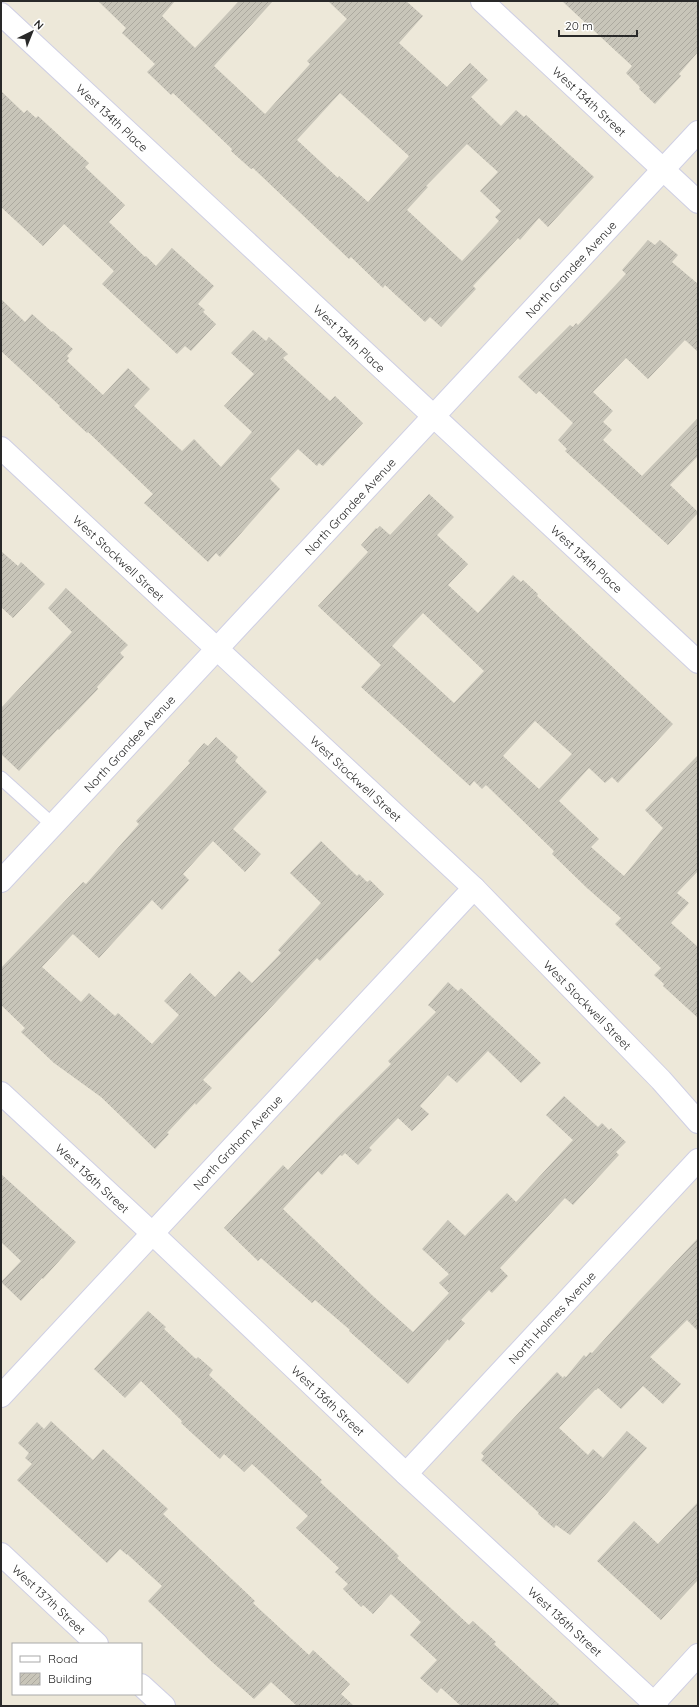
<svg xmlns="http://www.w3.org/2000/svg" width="699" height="1707" font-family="Quicksand,sans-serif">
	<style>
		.building { fill: url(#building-hatch); fill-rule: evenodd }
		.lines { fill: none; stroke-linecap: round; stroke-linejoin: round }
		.lane-casing { stroke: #cfcfe4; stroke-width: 15 }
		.street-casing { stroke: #cfcfe4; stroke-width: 24 }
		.secondary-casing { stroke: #cfcfe4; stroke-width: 24 }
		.lane { stroke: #fff; stroke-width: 13 }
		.street { stroke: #fff; stroke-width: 22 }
		.secondary { stroke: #fff; stroke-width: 22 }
		.labels { text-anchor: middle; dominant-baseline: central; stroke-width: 3; stroke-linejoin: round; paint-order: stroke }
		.street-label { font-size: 12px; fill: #292929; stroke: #fff }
	</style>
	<defs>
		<pattern id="building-hatch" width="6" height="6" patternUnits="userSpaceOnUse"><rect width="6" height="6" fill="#c8c5b9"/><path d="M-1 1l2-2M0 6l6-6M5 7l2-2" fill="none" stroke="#aca99f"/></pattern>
	</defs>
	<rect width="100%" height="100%" fill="#ede8d9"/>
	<g class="building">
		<path d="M 98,1 L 175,1 L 162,16 L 195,48 L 239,1 L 273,1 L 214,66 L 265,114 L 310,64 L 307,61 L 347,19 L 328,1 L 406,1 L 423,16 L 399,43 L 447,87 L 470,63 L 488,80 L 471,97 L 501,126 L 516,110 L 524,117 L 526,115 L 594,177 L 548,227 L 539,218 L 520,240 L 518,238 L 473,286 L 476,289 L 441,327 L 430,317 L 425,322 L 385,285 L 383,288 L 351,257 L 349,259 L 253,168 L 251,169 L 231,151 L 232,149 L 173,93 L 171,95 L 147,72 L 155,64 L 122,33 L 126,28 ZM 340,93 L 409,156 L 368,202 L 339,176 L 338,178 L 297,140 ZM 467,144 L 498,172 L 480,191 L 501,211 L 495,217 L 499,221 L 462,261 L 407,210 L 428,187 L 426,186 Z"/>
		<path d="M 562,1 L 698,1 L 698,52 L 679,74 L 681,76 L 655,104 L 639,89 L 640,87 L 626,73 L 632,66 Z"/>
		<path d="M 1,91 L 24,113 L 27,110 L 36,118 L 38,116 L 89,163 L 85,167 L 125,205 L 109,222 L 145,257 L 146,256 L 156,266 L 172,248 L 214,286 L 198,304 L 205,310 L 203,312 L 216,324 L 191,351 L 185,346 L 177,354 L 102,284 L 114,271 L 64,224 L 43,246 L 1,207 Z"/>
		<path d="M 648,240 L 655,245 L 660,240 L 678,255 L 672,262 L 698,284 L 698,352 L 685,340 L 648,379 L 626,358 L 593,392 L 613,411 L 603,422 L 612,430 L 603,440 L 642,476 L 698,418 L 698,456 L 670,485 L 698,512 L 698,513 L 668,545 L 565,451 L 567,449 L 558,440 L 573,423 L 539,391 L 536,394 L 518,377 L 570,325 L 573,327 L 576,323 L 578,325 L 626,274 L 622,270 Z"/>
		<path d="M 1,299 L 25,322 L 32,314 L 52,332 L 53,331 L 73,349 L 67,356 L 69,358 L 67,361 L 103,395 L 128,368 L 150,389 L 134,406 L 182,451 L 194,439 L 221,467 L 252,432 L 224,406 L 254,374 L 231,353 L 253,330 L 266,341 L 269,337 L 288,354 L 283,358 L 330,401 L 335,396 L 363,423 L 323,466 L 319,463 L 317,466 L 298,449 L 270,479 L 280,489 L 220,557 L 216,553 L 208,562 L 144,503 L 153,494 L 88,432 L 87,433 L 59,407 L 60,406 L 1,351 Z"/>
		<path d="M 429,494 L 454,517 L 437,535 L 468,564 L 448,585 L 478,613 L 513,575 L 521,582 L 523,580 L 538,594 L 537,596 L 673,724 L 618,783 L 612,777 L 605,783 L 589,768 L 559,801 L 599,839 L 591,847 L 624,876 L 663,828 L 645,810 L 698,755 L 698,871 L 677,893 L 689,903 L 671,923 L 698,947 L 698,1018 L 663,986 L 664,984 L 654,975 L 661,968 L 615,924 L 621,918 L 587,888 L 552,854 L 554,851 L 486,785 L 482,789 L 474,781 L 470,786 L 361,687 L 381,665 L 318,606 L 368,552 L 361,545 L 376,528 L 377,529 L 380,526 L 390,535 ZM 423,613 L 484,671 L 454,703 L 392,646 ZM 535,721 L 572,754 L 539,789 L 503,756 Z"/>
		<path d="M 1,551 L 18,566 L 21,562 L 45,584 L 13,618 L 1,607 Z"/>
		<path d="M 66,588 L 128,645 L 120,653 L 124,657 L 97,687 L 98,689 L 59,730 L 58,729 L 19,771 L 1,754 L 1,708 L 72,632 L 48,608 Z"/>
		<path d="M 216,737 L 238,757 L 235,761 L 267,792 L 233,829 L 261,854 L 245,872 L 213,841 L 183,874 L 189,880 L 162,910 L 152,900 L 99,958 L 73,934 L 42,967 L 81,1002 L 89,993 L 115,1016 L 118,1013 L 152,1044 L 179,1015 L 164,1001 L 190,973 L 215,997 L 239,971 L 252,983 L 281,953 L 278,950 L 321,903 L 290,873 L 321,841 L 357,876 L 359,874 L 367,882 L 370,880 L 384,894 L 320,961 L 317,958 L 203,1080 L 212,1088 L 196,1105 L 195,1103 L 167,1133 L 169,1134 L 155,1149 L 101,1097 L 54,1063 L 21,1032 L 25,1028 L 1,1005 L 1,968 L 83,882 L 86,884 L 139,824 L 136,821 L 190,763 L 188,761 L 204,743 L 208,746 Z"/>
		<path d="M 448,982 L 458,991 L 461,988 L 541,1063 L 521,1083 L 488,1051 L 457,1083 L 448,1075 L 420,1106 L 429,1114 L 412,1131 L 398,1118 L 369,1148 L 372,1150 L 358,1165 L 345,1153 L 342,1156 L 340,1155 L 322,1175 L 318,1171 L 283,1209 L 374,1297 L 413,1332 L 449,1293 L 439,1283 L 449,1274 L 422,1249 L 448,1220 L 465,1236 L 507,1193 L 516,1202 L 573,1140 L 546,1115 L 564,1096 L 598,1127 L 602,1123 L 609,1130 L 611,1128 L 626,1142 L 616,1152 L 619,1155 L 573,1205 L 565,1198 L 500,1268 L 508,1276 L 492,1293 L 489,1290 L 461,1320 L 465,1323 L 449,1341 L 448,1339 L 408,1384 L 349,1331 L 350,1330 L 315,1300 L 312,1303 L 261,1258 L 258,1261 L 224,1228 L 283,1165 L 288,1170 L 337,1118 L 391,1064 L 388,1061 L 436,1012 L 428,1005 Z"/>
		<path d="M 1,1174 L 76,1242 L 43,1279 L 42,1278 L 21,1301 L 1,1282 L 21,1261 L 1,1242 Z"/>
		<path d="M 698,1238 L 698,1331 L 687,1320 L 650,1357 L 681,1384 L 663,1404 L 643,1386 L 621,1409 L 598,1388 L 596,1390 L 595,1390 L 559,1428 L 588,1455 L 593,1449 L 603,1458 L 627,1431 L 647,1448 L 570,1535 L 556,1525 L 554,1528 L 538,1514 L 539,1513 L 481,1460 L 484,1456 L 481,1453 L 557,1372 L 563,1378 L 564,1376 L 566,1377 L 584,1355 L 586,1357 L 590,1352 L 592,1353 L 638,1302 Z"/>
		<path d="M 148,1311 L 166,1327 L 164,1329 L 196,1359 L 198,1357 L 213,1370 L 209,1375 L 322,1480 L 320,1482 L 394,1551 L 399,1556 L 397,1558 L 469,1625 L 473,1621 L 496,1642 L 494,1644 L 561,1706 L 461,1706 L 441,1688 L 437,1693 L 420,1678 L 437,1660 L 410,1635 L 421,1622 L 391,1594 L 373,1614 L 363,1605 L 361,1607 L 343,1589 L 348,1584 L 335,1572 L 339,1568 L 296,1528 L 308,1516 L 252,1464 L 244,1472 L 224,1454 L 220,1459 L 181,1423 L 182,1421 L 141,1381 L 125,1398 L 94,1369 Z"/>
		<path d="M 51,1421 L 93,1460 L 103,1449 L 168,1509 L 163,1514 L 255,1601 L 253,1603 L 309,1655 L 313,1650 L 350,1684 L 341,1694 L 354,1706 L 297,1706 L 271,1682 L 254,1699 L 211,1661 L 148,1601 L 162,1586 L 127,1554 L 127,1555 L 120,1549 L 107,1563 L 17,1480 L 32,1464 L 25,1458 L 29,1453 L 18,1443 L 37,1422 L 44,1429 Z"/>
		<path d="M 698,1502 L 698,1580 L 661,1620 L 597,1561 L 634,1521 L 658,1544 Z"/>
	</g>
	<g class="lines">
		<defs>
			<path id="lane" d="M 1,778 L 53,825"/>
			<g id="street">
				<path id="s1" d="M 482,1 L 698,202"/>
				<path id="s2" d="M 1,14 L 698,662"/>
				<path id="s3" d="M 1,881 L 698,132"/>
				<path id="s4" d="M 1,1093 L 152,1233 L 406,1474 L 657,1706"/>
				<path id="s5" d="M 1,1396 L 474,888"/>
				<path id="s6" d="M 406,1474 L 698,1160"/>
				<path id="s7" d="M 1,1554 L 97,1644"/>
				<path d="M 141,1685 L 164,1706"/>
				<path d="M 654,1703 L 698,1655"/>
			</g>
			<g id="secondary">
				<path id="s8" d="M 1,448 L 474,888 L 661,1080 L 698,1122"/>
			</g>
		</defs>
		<use href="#lane" class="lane-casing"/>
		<use href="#street" class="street-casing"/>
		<use href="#secondary" class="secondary-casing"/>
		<use href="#lane" class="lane"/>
		<use href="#street" class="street"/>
		<use href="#secondary" class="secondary"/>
	</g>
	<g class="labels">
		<g class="street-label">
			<text stroke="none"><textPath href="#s1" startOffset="147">West 134th Street</textPath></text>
			<text stroke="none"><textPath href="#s2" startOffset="152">West 134th Place</textPath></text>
			<text stroke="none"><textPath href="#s3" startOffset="836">North Grandee Avenue</textPath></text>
			<text stroke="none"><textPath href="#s2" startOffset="476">West 134th Place</textPath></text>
			<text stroke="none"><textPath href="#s3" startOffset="512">North Grandee Avenue</textPath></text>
			<text stroke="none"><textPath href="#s8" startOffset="161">West Stockwell Street</textPath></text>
			<text stroke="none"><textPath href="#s2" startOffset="800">West 134th Place</textPath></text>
			<text stroke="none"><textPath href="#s3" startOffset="188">North Grandee Avenue</textPath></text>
			<text stroke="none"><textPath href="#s8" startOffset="485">West Stockwell Street</textPath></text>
			<text stroke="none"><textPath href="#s8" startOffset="809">West Stockwell Street</textPath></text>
			<text stroke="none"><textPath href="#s5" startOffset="347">North Graham Avenue</textPath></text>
			<text stroke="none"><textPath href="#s4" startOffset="125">West 136th Street</textPath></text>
			<text stroke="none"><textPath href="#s6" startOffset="214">North Holmes Avenue</textPath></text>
			<text stroke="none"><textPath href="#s4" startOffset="449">West 136th Street</textPath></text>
			<text stroke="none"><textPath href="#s7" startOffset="66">West 137th Street</textPath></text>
			<text stroke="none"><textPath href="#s4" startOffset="773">West 136th Street</textPath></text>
		</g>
	</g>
	<rect width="699" height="1707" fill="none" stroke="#292929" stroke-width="4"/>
	<rect x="12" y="1643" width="130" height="52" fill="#ffffff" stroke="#a9a9a9"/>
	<rect x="20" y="1656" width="20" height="6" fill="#ffffff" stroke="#a9a9a9"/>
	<text x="48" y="1663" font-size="12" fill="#292929">Road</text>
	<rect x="20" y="1673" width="20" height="12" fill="url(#building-hatch)" stroke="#a9a9a9"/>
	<text x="48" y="1683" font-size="12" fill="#292929">Building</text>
	<g transform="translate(32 32) rotate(43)" stroke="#ffffff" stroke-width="3" paint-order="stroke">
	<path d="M0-3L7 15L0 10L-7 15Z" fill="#292929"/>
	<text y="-6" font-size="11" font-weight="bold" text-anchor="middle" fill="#292929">N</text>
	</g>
	<path d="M559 30v6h78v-6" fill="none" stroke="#292929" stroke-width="2"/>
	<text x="565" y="30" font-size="12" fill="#292929" stroke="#ffffff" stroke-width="3" paint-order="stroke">20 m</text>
</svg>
